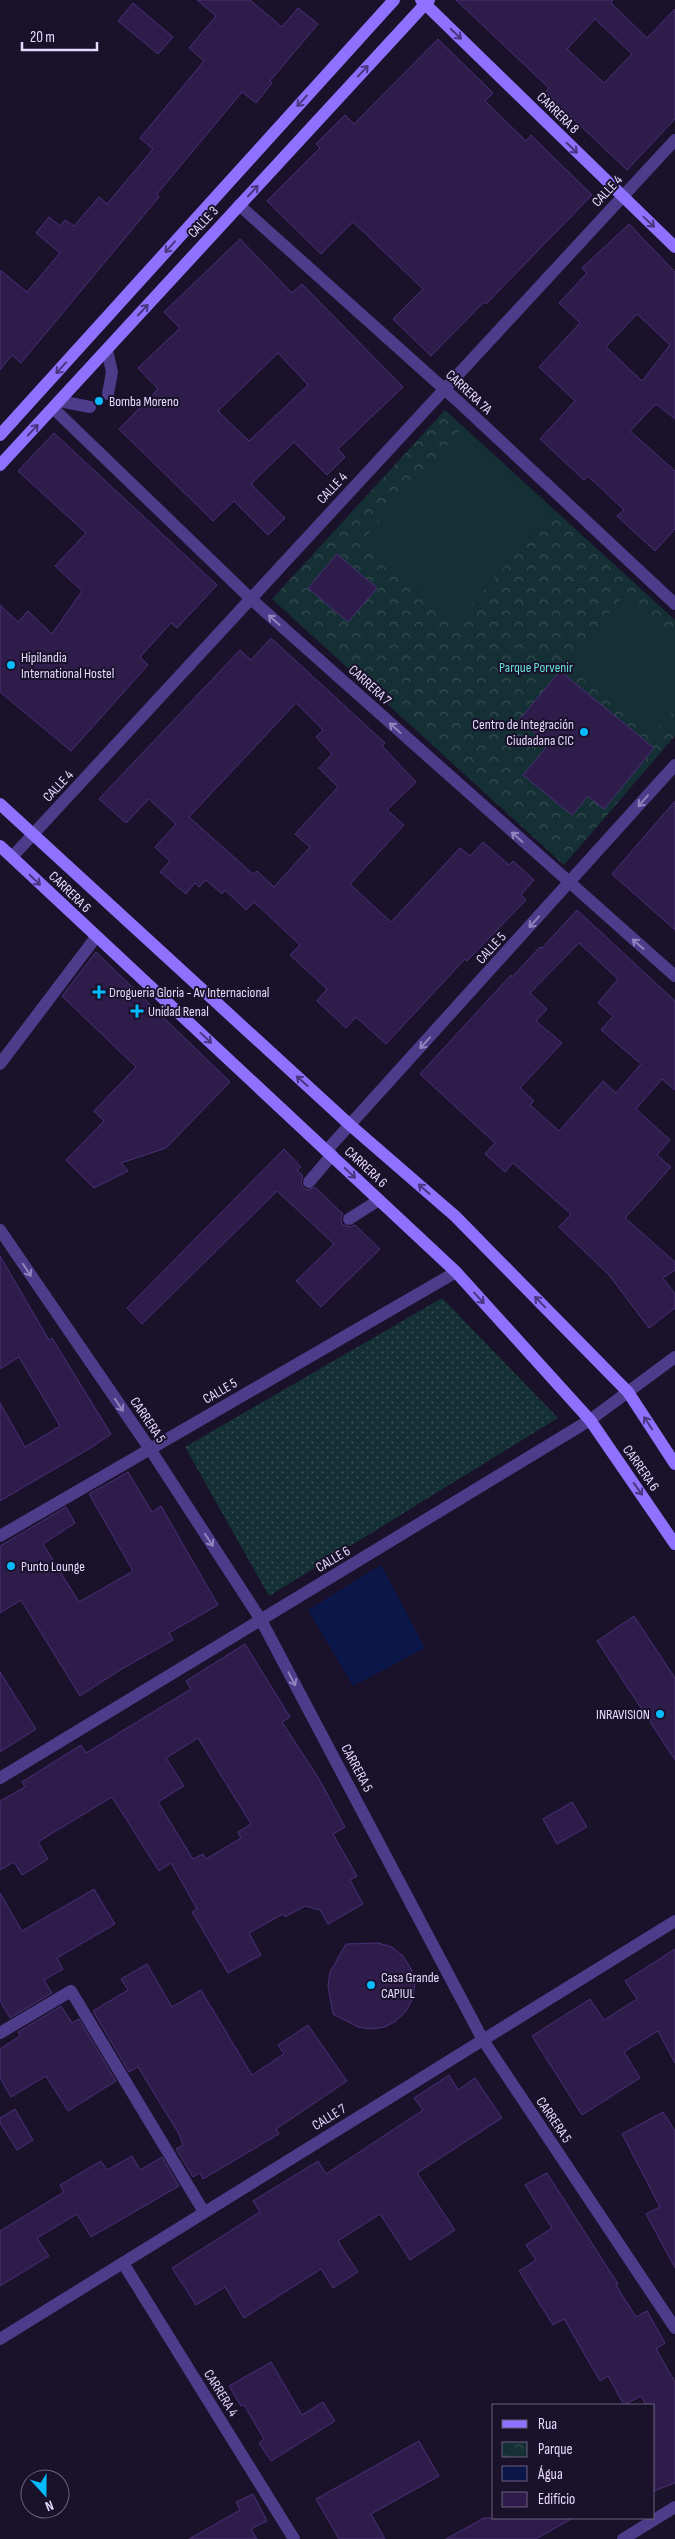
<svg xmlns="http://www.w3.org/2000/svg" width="675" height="2539" font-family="'Sofia Sans Condensed',sans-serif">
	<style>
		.grass { fill: url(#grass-dots) }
		.park { fill: url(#park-crowns) }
		.garden { fill: #143034 }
		.water { fill: #0b1649 }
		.building { fill: #2e1d4b; stroke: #4a2f77; fill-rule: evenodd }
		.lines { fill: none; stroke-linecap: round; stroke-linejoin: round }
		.lane { stroke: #4d3c89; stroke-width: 12 }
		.street { stroke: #4d3c89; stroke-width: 12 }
		.secondary { stroke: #8e71ff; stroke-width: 12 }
		.oneway { stroke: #48377f }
		.oneway2 { stroke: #9183be }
		.poi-dot { fill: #06baff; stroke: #1a112a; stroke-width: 2 }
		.labels { text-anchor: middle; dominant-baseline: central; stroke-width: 4; stroke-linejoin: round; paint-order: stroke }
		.street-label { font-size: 14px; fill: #e5daff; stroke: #1a112a }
		.poi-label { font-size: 14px; fill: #e5daff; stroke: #1a112a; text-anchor: start }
		.park-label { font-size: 14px; fill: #64e1d8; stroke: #1a112a }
	</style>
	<defs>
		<pattern id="grass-dots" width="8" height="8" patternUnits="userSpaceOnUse" patternTransform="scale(1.25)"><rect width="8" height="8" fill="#143034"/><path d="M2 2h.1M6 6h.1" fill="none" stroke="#364d52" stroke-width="1.8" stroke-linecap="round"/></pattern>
		<pattern id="park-crowns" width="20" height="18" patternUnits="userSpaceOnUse" patternTransform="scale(1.25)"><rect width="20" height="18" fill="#143034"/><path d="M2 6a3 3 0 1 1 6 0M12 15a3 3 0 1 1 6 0" fill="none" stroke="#364d52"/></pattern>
	</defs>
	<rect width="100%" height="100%" fill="#1a112a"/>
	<path class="grass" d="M 442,1298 L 558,1418 L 269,1596 L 185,1447 Z"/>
	<path class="park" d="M 445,410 L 675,620 L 675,736 L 564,865 L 272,599 Z"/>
	<g class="garden">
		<path d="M 459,432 L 552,513 L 458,619 L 365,538 Z"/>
		<path d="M 625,594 L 675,636 L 675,709 L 651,737 L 565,664 Z"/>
	</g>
	<path class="water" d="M 381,1565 L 425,1648 L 353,1686 L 308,1610 Z"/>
	<g class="building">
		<path d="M 197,0 L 250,0 L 282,27 L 298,8 L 318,24 L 270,81 L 272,83 L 256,103 L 242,92 L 157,194 L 159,197 L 21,363 L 12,355 L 0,370 L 0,270 L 27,292 L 60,253 L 36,233 L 49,217 L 60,226 L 65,220 L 74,226 L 99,197 L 107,204 L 153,149 L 140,138 L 204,61 L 189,48 L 216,16 Z"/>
		<path d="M 456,0 L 613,0 L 611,3 L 647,38 L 675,9 L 675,119 L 627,170 L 545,92 L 549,88 ZM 595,19 L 632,54 L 604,83 L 567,49 Z"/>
		<path d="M 133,3 L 173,37 L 158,54 L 118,21 Z"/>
		<path d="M 438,39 L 493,93 L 485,101 L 526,141 L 531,135 L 592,195 L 486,304 L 484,302 L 431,356 L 393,319 L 423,289 L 353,222 L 321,254 L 267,201 L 320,148 L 316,144 L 345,115 L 354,124 Z"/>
		<path d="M 629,224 L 675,272 L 675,419 L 656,404 L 630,431 L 675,471 L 675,529 L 655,551 L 617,516 L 624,510 L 588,476 L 584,480 L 540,439 L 575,401 L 539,367 L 580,323 L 559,303 L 587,273 L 582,268 ZM 637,314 L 670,345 L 642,381 L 606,347 Z"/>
		<path d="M 240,239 L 292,293 L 302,284 L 403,387 L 338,449 L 345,457 L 327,475 L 294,442 L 251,484 L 285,518 L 268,535 L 234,501 L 213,521 L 119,429 L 158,389 L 138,368 L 180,328 L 164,312 ZM 278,353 L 308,385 L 249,441 L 218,411 Z"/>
		<path d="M 54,433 L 217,585 L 177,628 L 171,623 L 140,657 L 148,665 L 71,751 L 0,692 L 0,605 L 18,622 L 28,611 L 52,634 L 82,591 L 55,566 L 86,533 L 18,471 Z"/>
		<path d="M 337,554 L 377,588 L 348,622 L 308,588 Z"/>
		<path d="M 271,638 L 385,743 L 382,746 L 416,782 L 387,810 L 404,825 L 350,884 L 391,922 L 460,848 L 470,856 L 483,842 L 509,865 L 513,861 L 534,880 L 521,895 L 526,900 L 467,961 L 465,959 L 386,1044 L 356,1017 L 346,1028 L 317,1001 L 327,989 L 290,955 L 300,945 L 254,902 L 246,910 L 225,890 L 222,894 L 206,880 L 199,887 L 195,883 L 186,894 L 160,872 L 170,861 L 155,847 L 176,824 L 149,799 L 126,823 L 99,799 L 240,650 L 251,660 ZM 296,703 L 323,730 L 316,737 L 332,754 L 319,768 L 338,787 L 295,834 L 310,847 L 274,887 L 257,871 L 253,874 L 189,817 Z"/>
		<path d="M 560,671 L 654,748 L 604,809 L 588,796 L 572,815 L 523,775 L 549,744 L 519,720 Z"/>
		<path d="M 675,801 L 675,930 L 612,874 Z"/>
		<path d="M 577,910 L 675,1001 L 675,1090 L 662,1079 L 636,1109 L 670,1140 L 657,1155 L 671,1167 L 625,1218 L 675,1262 L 675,1270 L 663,1278 L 675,1294 L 675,1308 L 649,1328 L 609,1275 L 559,1227 L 571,1214 L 513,1163 L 505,1172 L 485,1154 L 495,1143 L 420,1074 L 511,975 L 512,977 L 540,947 L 542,948 ZM 579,943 L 618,979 L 598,1003 L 613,1016 L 601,1030 L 641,1064 L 616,1093 L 603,1081 L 559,1131 L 530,1105 L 534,1101 L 520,1088 L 562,1043 L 536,1021 L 547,1009 L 530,993 Z"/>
		<path d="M 96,952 L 230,1082 L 166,1148 L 121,1163 L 128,1171 L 94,1188 L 66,1160 L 104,1121 L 94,1111 L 136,1067 L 62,996 Z"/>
		<path d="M 284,1149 L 301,1167 L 297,1170 L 303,1176 L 301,1181 L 303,1188 L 308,1190 L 315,1187 L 343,1214 L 341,1219 L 342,1224 L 349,1227 L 355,1225 L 380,1249 L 321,1307 L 296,1281 L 334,1244 L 277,1191 L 142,1324 L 127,1308 Z"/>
		<path d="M 0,1256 L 49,1340 L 52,1338 L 111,1434 L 92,1447 L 0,1501 L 0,1403 L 25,1447 L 60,1426 L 19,1357 L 0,1369 Z"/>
		<path d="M 128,1472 L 152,1512 L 161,1506 L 218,1605 L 169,1633 L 173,1640 L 120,1670 L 80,1696 L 21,1600 L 0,1613 L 0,1546 L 66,1507 L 75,1523 L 43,1544 L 79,1602 L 133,1571 L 89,1494 Z"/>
		<path d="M 634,1616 L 675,1678 L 675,1760 L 597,1641 Z"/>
		<path d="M 245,1644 L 290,1717 L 282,1722 L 319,1779 L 345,1827 L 333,1834 L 357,1876 L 350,1880 L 363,1904 L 328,1924 L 320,1910 L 305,1906 L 285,1917 L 283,1914 L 249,1933 L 261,1955 L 228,1973 L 192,1912 L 197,1909 L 171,1863 L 159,1871 L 112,1797 L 38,1842 L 48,1859 L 22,1875 L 14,1862 L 0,1870 L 0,1801 L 25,1787 L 22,1782 L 81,1745 L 86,1753 L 191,1689 L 186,1681 ZM 198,1738 L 251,1824 L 238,1832 L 241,1838 L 206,1859 L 203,1854 L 193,1859 L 158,1802 L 184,1786 L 166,1758 Z"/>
		<path d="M 0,1672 L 36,1729 L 0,1752 Z"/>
		<path d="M 572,1802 L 587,1827 L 557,1844 L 543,1819 Z"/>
		<path d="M 94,1889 L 115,1924 L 57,1958 L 63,1969 L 44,1980 L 52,1993 L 10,2018 L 0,2001 L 0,1893 L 22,1931 Z"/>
		<path d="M 378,1943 L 392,1947 L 403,1956 L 411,1969 L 415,1983 L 413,1998 L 406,2011 L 396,2021 L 385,2027 L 371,2029 L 358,2027 L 333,2014 L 328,1986 L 330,1972 L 346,1944 Z"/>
		<path d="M 675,1949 L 675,2063 L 658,2031 L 624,2052 L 640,2078 L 582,2115 L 532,2036 L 590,1999 L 604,2020 L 637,1999 L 625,1981 Z"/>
		<path d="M 147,1964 L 172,2007 L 201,1990 L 252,2075 L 284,2054 L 278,2045 L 308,2025 L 347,2081 L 276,2129 L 279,2134 L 203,2179 L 200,2173 L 193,2177 L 176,2149 L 183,2145 L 179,2134 L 138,2067 L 129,2072 L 93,2011 L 128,1990 L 121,1979 Z"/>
		<path d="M 61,2006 L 72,2023 L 79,2019 L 116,2081 L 68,2111 L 46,2076 L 11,2097 L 0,2078 L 0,2049 L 20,2036 L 18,2032 Z"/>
		<path d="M 449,2075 L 458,2090 L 475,2078 L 502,2118 L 417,2173 L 455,2230 L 410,2260 L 380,2214 L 338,2241 L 358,2272 L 333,2288 L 321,2269 L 244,2318 L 225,2287 L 196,2305 L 172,2268 L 260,2212 L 253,2201 L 318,2161 L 326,2174 L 423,2110 L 414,2098 Z"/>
		<path d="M 15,2109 L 33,2140 L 17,2150 L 0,2123 L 0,2118 Z"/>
		<path d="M 663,2112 L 675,2131 L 675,2268 L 646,2214 L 660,2207 L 622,2134 Z"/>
		<path d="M 132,2156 L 140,2170 L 162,2157 L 179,2186 L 91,2237 L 77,2214 L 37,2238 L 49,2256 L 0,2286 L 0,2231 L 64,2192 L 60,2185 L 101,2161 L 107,2170 Z"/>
		<path d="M 547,2173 L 618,2284 L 616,2285 L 636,2317 L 647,2311 L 665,2343 L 656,2349 L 675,2382 L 675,2483 L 654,2491 L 654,2405 L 646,2405 L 641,2396 L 624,2405 L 608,2376 L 600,2381 L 564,2319 L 553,2325 L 519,2271 L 536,2260 L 526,2245 L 552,2228 L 525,2185 Z"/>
		<path d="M 271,2362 L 302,2415 L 323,2402 L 335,2421 L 271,2461 L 259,2443 L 264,2439 L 244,2405 L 241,2406 L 229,2386 Z"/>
		<path d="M 419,2441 L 439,2476 L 371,2514 L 385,2539 L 339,2539 L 316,2499 Z"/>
		<path d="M 253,2494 L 267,2521 L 251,2529 L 257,2539 L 189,2539 L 240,2510 L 236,2502 Z"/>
		<path d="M 484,2518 L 573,2518 L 536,2539 L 446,2539 Z"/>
	</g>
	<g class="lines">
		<g class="lane">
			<path d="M 107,350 L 112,372 L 108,394"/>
			<path d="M 59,401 L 90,407"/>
			<path d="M 309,1182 L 332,1155"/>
			<path d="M 349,1219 L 379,1200"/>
		</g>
		<g class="street">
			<path d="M 239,205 L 461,404 L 675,604"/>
			<path d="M 53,408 L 251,599 L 675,976"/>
			<path d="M 12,857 L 675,140"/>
			<path d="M 0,1064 L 96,937"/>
			<path d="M 327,1150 L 675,765"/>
			<path d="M 0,1230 L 150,1449 L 261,1620 L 483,2040 L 675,2328"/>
			<path d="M 0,1536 L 456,1272"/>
			<path d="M 0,1778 L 590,1420 L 675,1357"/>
			<path d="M 0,2033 L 71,1991 L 204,2212"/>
			<path d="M 123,2263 L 294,2539"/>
			<path d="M 0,2339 L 675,1921"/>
			<path d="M 623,2539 L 675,2507"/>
		</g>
		<g class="secondary">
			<path d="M 421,0 L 675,247"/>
			<path d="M 0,435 L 394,0"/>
			<path d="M 0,465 L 429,0"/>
			<path d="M 0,804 L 350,1125 L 455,1216 L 628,1392 L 675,1464"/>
			<path d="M 0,846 L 456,1272 L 590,1420 L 675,1544"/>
		</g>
	</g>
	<defs><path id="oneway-shaft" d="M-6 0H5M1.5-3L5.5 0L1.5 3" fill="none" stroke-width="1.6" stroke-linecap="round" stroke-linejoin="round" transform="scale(1.25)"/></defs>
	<g class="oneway">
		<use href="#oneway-shaft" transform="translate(456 34) rotate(44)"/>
		<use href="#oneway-shaft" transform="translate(363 71) rotate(-47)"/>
		<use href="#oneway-shaft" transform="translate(302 101) rotate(132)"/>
		<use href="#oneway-shaft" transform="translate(572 148) rotate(44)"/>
		<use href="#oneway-shaft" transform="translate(253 191) rotate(-47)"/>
		<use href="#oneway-shaft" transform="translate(649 222) rotate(43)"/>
		<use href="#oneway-shaft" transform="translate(170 247) rotate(132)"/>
		<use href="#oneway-shaft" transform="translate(143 310) rotate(-47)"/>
		<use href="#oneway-shaft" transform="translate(61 368) rotate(132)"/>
		<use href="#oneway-shaft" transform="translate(33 430) rotate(-47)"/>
		<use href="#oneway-shaft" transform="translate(35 880) rotate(44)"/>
		<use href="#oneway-shaft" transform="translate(206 1038) rotate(43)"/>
		<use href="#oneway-shaft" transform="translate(302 1081) rotate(-138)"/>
		<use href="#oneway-shaft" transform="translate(350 1173) rotate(43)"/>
		<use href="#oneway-shaft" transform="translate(424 1189) rotate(-139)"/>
		<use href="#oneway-shaft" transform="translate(479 1298) rotate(48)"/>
		<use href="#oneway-shaft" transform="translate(540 1302) rotate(-134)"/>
		<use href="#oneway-shaft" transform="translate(648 1423) rotate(-123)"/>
		<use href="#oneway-shaft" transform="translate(638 1489) rotate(55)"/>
	</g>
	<g class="oneway2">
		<use href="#oneway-shaft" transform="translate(274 620) rotate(-138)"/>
		<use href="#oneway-shaft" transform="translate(395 728) rotate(-138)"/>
		<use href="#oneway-shaft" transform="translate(643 801) rotate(131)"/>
		<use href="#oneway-shaft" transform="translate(517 837) rotate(-138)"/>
		<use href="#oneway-shaft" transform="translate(534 922) rotate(132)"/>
		<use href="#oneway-shaft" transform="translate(638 944) rotate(-139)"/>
		<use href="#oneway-shaft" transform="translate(425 1043) rotate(132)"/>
		<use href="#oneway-shaft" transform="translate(27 1270) rotate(56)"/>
		<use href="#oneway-shaft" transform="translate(119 1405) rotate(56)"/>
		<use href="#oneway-shaft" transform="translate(209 1540) rotate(57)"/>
		<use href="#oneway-shaft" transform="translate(292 1679) rotate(62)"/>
	</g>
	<g class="poi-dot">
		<circle cx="99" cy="401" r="5"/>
		<circle cx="11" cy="665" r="5"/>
		<circle cx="584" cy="732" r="5"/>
		<path d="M96.5 984.5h5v5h5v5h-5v5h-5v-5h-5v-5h5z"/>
		<path d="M134.5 1003.5h5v5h5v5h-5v5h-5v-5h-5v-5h5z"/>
		<circle cx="11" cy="1566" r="5"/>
		<circle cx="660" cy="1714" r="5"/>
		<circle cx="371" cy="1985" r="5"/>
	</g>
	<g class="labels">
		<g class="street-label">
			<text transform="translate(558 113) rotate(44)">CARRERA 8</text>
			<text transform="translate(607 191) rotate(-47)">CALLE 4</text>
			<text transform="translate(203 222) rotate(-47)">CALLE 3</text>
			<text transform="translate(469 392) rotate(43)">CARRERA 7A</text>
			<text transform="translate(332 488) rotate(-47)">CALLE 4</text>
			<text transform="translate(370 685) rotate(42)">CARRERA 7</text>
			<text transform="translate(58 786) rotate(-47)">CALLE 4</text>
			<text transform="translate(70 892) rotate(44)">CARRERA 6</text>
			<text transform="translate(491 948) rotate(-48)">CALLE 5</text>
			<text transform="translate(366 1167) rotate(43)">CARRERA 6</text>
			<text transform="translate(220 1391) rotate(-30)">CALLE 5</text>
			<text transform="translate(148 1420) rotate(56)">CARRERA 5</text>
			<text transform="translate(641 1468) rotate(55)">CARRERA 6</text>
			<text transform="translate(333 1559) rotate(-31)">CALLE 6</text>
			<text transform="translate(357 1768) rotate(62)">CARRERA 5</text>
			<text transform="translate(329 2117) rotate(-32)">CALLE 7</text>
			<text transform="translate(554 2120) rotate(56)">CARRERA 5</text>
			<text transform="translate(221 2393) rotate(58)">CARRERA 4</text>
		</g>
		<g class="poi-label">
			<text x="109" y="401">Bomba Moreno</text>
			<text x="21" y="657">Hipilandia<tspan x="21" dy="16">International Hostel</tspan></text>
			<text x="574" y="724" text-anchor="end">Centro de Integración<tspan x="574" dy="16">Ciudadana CIC</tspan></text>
			<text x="109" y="992">Drogueria Gloria - Av Internacional</text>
			<text x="148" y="1011">Unidad Renal</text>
			<text x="21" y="1566">Punto Lounge</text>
			<text x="650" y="1714" text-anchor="end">INRAVISION</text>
			<text x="381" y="1977">Casa Grande<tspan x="381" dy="16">CAPIUL</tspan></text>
		</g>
		<g class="park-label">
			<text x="536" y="667">Parque Porvenir</text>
		</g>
	</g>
	<rect x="492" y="2404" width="162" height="115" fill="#1a112a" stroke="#6b617f"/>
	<rect x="502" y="2420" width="25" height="8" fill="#8e71ff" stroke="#6b617f"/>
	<text x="538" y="2429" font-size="15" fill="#e5daff">Rua</text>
	<rect x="502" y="2442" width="25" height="15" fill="url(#park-crowns)" stroke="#6b617f"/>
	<text x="538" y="2454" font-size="15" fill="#e5daff">Parque</text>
	<rect x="502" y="2466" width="25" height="15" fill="#0b1649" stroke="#6b617f"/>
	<text x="538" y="2479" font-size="15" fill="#e5daff">Água</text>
	<rect x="502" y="2492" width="25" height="15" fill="#2e1d4b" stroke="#6b617f"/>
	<text x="538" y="2504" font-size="15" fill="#e5daff">Edifício</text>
	<g transform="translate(45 2494) rotate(159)"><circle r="24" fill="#1a112a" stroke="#6b617f"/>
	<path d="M0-4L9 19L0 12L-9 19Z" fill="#06baff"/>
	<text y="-8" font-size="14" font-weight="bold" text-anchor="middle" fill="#e5daff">N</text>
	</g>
	<path d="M22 42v8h75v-8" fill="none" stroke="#e5daff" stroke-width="2.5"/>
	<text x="30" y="42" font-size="15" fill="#e5daff" stroke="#1a112a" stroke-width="4" paint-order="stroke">20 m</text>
</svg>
